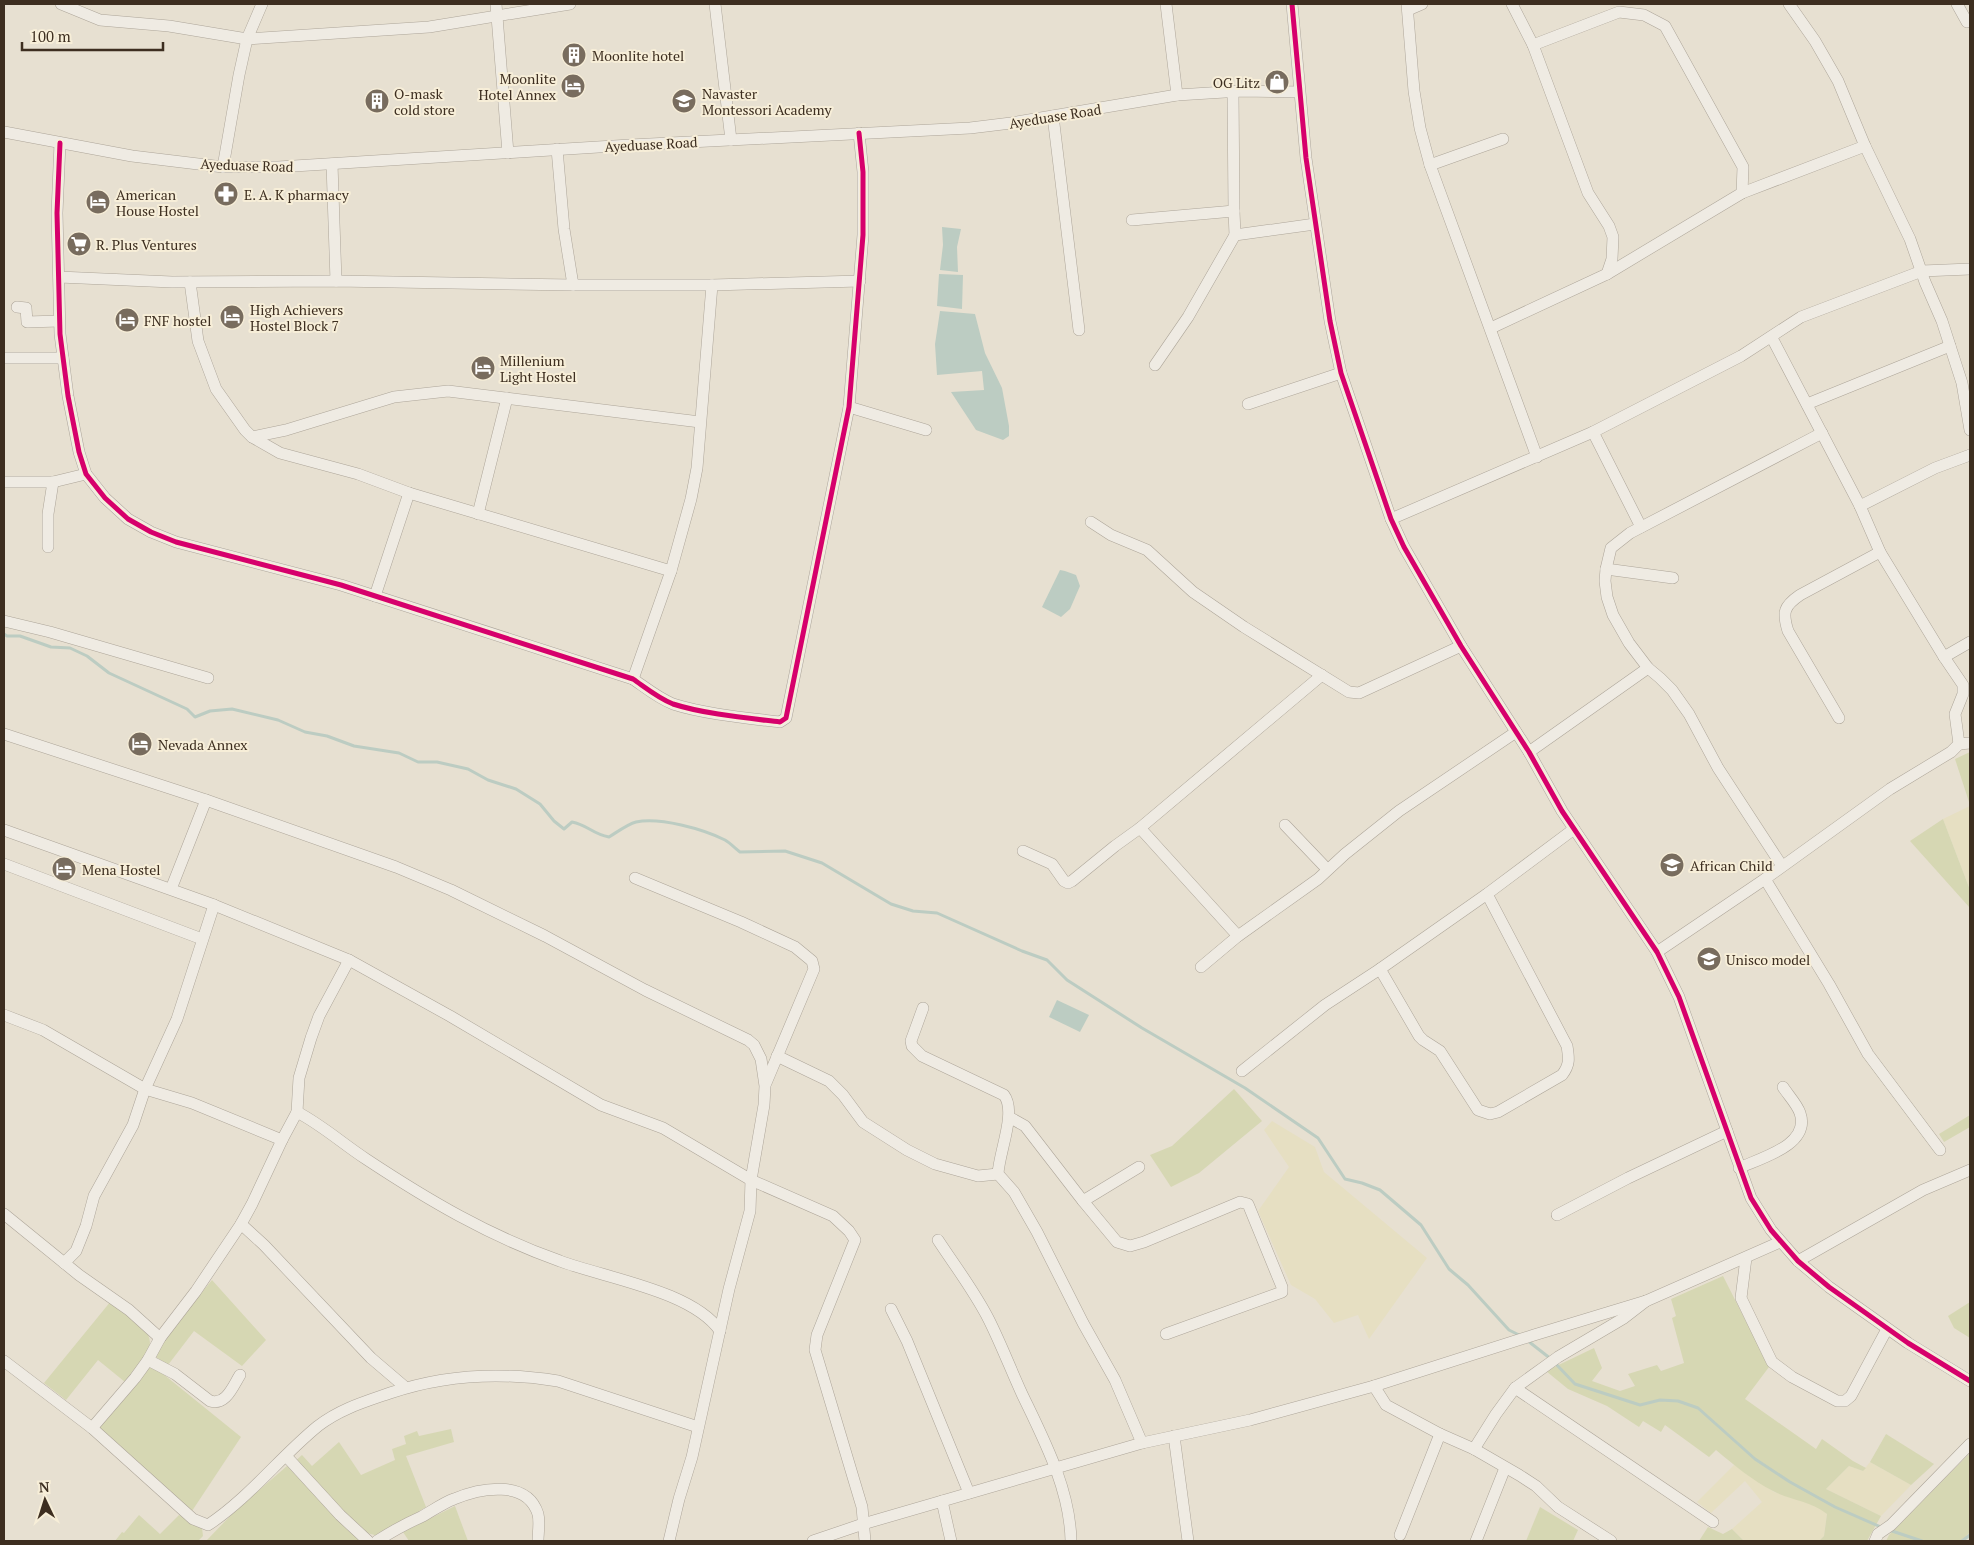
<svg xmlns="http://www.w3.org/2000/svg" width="1974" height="1545" font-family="'PT Serif',serif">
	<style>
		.farmland { fill: #e6dfc2 }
		.green { fill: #d6d7b3 }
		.water { fill: #bcccc2 }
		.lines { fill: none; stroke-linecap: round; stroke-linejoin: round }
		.stream { stroke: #bcccc2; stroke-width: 3 }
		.minor-casing { stroke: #ada599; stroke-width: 12 }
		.minor { stroke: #efebe3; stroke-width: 11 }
		.cycleway-casing { stroke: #f7eed8; stroke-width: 8 }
		.cycleway { stroke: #d6006c; stroke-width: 5 }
		.labels { text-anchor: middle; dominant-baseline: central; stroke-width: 4; stroke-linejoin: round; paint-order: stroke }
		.poi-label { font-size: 14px; fill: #3d2e20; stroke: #f7eed8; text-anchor: start }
		.street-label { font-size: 14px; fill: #3d2e20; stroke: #f7eed8 }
	</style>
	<rect width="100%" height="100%" fill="#e7e0d1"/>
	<g class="farmland">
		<path d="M 1970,806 L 1970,890 L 1943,819 Z"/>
		<path d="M 1272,1121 L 1315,1147 L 1324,1172 L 1427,1258 L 1369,1339 L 1358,1315 L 1334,1323 L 1315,1299 L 1291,1285 L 1258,1211 L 1289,1167 L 1264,1130 Z"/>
		<path d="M 1870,1462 L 1911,1485 L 1881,1516 L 1826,1489 L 1849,1466 L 1863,1471 Z"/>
		<path d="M 1734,1465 L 1774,1492 L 1816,1505 L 1827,1514 L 1824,1536 L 1819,1541 L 1744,1541 L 1732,1529 L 1762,1502 L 1745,1481 L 1711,1513 L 1697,1502 Z"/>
	</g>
	<g class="green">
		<path d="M 1970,752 L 1970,805 L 1955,759 Z"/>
		<path d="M 1943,819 L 1970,890 L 1970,908 L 1910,841 Z"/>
		<path d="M 1234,1089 L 1262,1121 L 1199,1173 L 1171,1187 L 1150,1155 L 1172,1146 Z"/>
		<path d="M 1970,1115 L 1970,1127 L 1944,1142 L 1939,1134 Z"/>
		<path d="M 1723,1276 L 1769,1367 L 1745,1399 L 1816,1449 L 1822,1439 L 1853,1461 L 1866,1468 L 1863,1471 L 1849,1466 L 1826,1489 L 1881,1516 L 1867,1541 L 1819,1541 L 1824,1536 L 1827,1514 C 1809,1500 1792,1501 1773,1491 C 1753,1481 1734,1465 1716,1450 L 1709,1457 L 1665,1425 L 1661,1432 L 1643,1421 L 1639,1427 L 1607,1406 L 1568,1389 L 1546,1371 L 1594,1348 L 1602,1368 L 1592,1381 L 1620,1391 L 1635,1386 L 1628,1374 L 1657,1365 L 1661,1371 L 1684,1363 L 1672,1318 L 1676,1316 L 1671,1299 Z"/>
		<path d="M 212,1280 L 266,1340 L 242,1366 L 194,1331 L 168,1365 L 156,1357 L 158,1347 L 164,1338 Z"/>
		<path d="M 111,1301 C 126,1313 156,1328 149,1350 C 146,1359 131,1374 125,1382 L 98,1360 L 66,1400 L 44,1383 Z"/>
		<path d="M 1970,1302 L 1970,1338 L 1954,1328 L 1948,1316 Z"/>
		<path d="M 152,1365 L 241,1437 L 190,1514 L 96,1426 Z"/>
		<path d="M 451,1429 L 454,1442 L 406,1456 L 426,1507 L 378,1536 L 360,1531 L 293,1463 L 302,1455 L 312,1466 L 339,1442 L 361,1475 L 395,1460 L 392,1449 L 406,1444 L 404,1436 L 417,1431 L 419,1436 Z"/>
		<path d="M 1886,1434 L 1934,1464 L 1911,1485 L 1870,1462 Z"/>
		<path d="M 1970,1453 L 1970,1532 L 1962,1541 L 1886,1541 L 1889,1535 Z"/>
		<path d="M 287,1466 L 360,1541 L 206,1541 L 235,1511 Z"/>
		<path d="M 455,1506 L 468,1541 L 409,1541 L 403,1532 Z"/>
		<path d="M 1540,1507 L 1578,1530 L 1573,1541 L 1526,1541 Z"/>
		<path d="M 139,1515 L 160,1534 L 179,1515 L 202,1528 L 203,1536 L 198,1541 L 115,1541 L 122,1532 L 124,1533 Z"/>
		<path d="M 1708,1527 L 1723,1534 L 1732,1529 L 1744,1541 L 1699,1541 Z"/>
	</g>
	<g class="water">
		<path d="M 942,227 L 961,229 L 957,247 L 958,272 L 940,270 L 943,245 Z"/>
		<path d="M 939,274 L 963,275 L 962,309 L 937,306 Z"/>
		<path d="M 940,311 L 975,314 L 985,353 L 1002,388 L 1009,426 L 1009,436 L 1003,440 L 976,430 L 951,392 L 984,390 L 982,371 L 937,375 L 935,344 Z"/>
		<path d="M 1060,570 L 1065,571 L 1076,575 L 1080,586 L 1070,609 L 1061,617 L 1042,607 Z"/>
		<path d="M 1057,1000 L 1089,1015 L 1080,1032 L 1049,1017 Z"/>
	</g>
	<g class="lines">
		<g class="stream">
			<path d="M 4,634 L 7,636 L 20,636 L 51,647 L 70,648 L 87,656 L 109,673 L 187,709 L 195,717 L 210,711 L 232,709 L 278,720 L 305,732 L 327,736 L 354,746 L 399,753 L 418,762 L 437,762 L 468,769 L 488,780 L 516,789 L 540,804 L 554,821 L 564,829 L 572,822 C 588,825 592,834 609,837 C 617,832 628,824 636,822 C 660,817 703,829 725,840 C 730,843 735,848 740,852 L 785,851 L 822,863 L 891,904 L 913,911 L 937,913 L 1022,951 L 1047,960 L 1067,980 L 1142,1028 L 1245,1088 L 1318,1138 L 1345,1179 L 1362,1183 L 1380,1190 L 1421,1225 L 1449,1269 L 1468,1285 L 1509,1330 L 1521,1336"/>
			<path d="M 1528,1341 L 1551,1359"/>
			<path d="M 1555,1363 L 1575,1384 L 1640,1405 L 1660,1400 L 1678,1401 L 1698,1408 L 1755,1459 L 1790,1482 L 1835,1507 L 1883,1528"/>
			<path d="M 1889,1530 L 1922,1541"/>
			<path d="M 1962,1541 L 1970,1535"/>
		</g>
		<defs>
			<g id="minor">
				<path d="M 61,4 L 100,20 L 169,26 L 247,39 L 429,27 L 570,4"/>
				<path d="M 496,4 L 508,153"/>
				<path d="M 715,4 L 731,140"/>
				<path d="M 1166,4 L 1177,95"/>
				<path d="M 1292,4 L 1306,158 L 1330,321 L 1341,373 L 1391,519 L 1404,547 L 1461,646 L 1529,752 L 1562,811 L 1657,952 L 1679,997 L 1751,1198 L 1771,1230 L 1798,1261 L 1829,1287 L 1908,1343 L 1970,1381"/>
				<path d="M 1407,4 L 1414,91 L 1420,128 L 1430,165 L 1537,457"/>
				<path d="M 1512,4 L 1533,45 L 1588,193 L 1609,226 L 1613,237 L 1612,259 L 1607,274"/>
				<path d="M 1789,4 L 1815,41 L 1838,81 L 1865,146 L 1910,239 L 1925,282 L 1942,321 L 1962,383 L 1970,430"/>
				<path d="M 1957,4 L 1967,22"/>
				<path d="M 1408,10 L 1422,4"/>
				<path d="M 1533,45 L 1619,12 L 1644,15 L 1665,26 L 1743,167 L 1742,193"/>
				<path d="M 1233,92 L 1234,211"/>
				<path d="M 1053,116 L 1079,330"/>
				<path d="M 4,132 L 132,156 L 223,167 L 278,167 L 630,145 L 970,128 L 1011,123 L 1177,95 L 1241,91 L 1299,92"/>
				<path d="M 60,143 L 57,213 L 60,334 L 68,396 L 79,452 L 86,474 L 105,498 L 128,519 L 151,532 L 176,542 L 341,585 L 633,679 C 646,688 658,698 673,704 C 704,714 747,718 780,722 L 786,718 L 849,407 L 863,235 L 863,172 L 859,133"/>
				<path d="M 557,149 L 564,229 L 573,285"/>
				<path d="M 332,164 L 336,281"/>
				<path d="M 1430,165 L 1503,139"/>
				<path d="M 223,167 L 239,75 L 247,39 L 262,4"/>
				<path d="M 1132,220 L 1234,211 L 1235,235"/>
				<path d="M 59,277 L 172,282 L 336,281 L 573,285 L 712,285 L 860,281"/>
				<path d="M 190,282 L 198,341 L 216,389 L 245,430 L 252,437 L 280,453 L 358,474 L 409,493 L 671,571"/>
				<path d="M 17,307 L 26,308 L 27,322 L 59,321"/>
				<path d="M 1491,328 L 1607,274 L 1742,193 L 1865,146"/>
				<path d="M 1772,338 L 1860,506 L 1880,552 L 1944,657 L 1963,685 L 1963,694 L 1955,714 L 1959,744 L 1970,743"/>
				<path d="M 4,358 L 63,358"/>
				<path d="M 1155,365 L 1188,317 L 1235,235 L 1315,224"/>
				<path d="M 1248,404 L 1341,373"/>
				<path d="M 1807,404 L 1950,346"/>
				<path d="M 849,407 L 926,430"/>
				<path d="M 1593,432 L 1641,527"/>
				<path d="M 252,437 L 286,430 L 394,397 L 448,391 L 700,422"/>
				<path d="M 4,482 L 53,482 L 86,474"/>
				<path d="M 1860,506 L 1935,468 L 1970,455"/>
				<path d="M 478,514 L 507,398"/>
				<path d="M 1391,519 L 1593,432 L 1741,356 L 1801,317 L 1922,271 L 1970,269"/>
				<path d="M 1091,522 L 1111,535 L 1147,550 L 1193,592 L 1244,627 L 1349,692 L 1359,693 L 1461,646"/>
				<path d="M 48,547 L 48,514 L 53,482"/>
				<path d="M 1606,569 L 1673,578"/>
				<path d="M 375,596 L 409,493"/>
				<path d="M 4,621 L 50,632 L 208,678"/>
				<path d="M 1944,657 L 1970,642"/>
				<path d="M 633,679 L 671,571 L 691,499 L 697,468 L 712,285"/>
				<path d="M 1839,718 L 1788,631 C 1782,612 1784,606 1800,595 L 1880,552"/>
				<path d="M 4,734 L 206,800 L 396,867 L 451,890 L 545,936 L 645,990 L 748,1040 L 754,1045 L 761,1059 L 765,1086 L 764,1105 L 751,1180 L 750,1211 L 729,1289 L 692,1457 L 679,1499 L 669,1541"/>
				<path d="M 1529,752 L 1648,668"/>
				<path d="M 1285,825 L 1327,869"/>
				<path d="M 1140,828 L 1238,936"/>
				<path d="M 4,830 L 214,905 L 349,960 L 450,1016 L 601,1105 L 663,1128 L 751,1180 L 833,1216 L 849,1231 L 855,1240 L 817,1335 L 815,1350 L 862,1507 L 865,1541"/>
				<path d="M 1023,851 L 1052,864 L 1064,881 L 1068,883 L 1072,881 L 1115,846 L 1140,828 L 1322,675"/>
				<path d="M 4,864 L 202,939"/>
				<path d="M 1782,866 L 1718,768 L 1689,714 L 1672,690 L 1660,678 L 1648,668 L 1629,643 L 1613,615 L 1607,597 L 1605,581 L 1606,569 L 1611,548 L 1630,533 L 1822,433"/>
				<path d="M 635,878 L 741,922 L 795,947 L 812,961 L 814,969 L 766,1083"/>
				<path d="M 1765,879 L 1829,984 L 1868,1054 L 1940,1150"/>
				<path d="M 171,889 L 206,800"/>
				<path d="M 1657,952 L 1765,879 L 1890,789 L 1951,752 L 1959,744"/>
				<path d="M 1201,967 L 1238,936 L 1318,879 L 1345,854 L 1399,811 L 1516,732"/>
				<path d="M 1380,969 L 1419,1036 L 1423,1040 L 1440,1051 L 1478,1110 L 1490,1114 L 1498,1112 L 1562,1075 C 1570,1065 1569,1058 1567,1046 L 1487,894"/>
				<path d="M 923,1008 L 911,1041 L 912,1046 L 922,1056 L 1004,1095 C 1017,1112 999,1152 998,1174 L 1014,1192 L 1037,1232 L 1083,1323 L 1115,1380 L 1142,1443"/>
				<path d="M 4,1015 L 43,1030 L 145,1089 L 192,1103 L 282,1140"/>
				<path d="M 777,1056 L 829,1081 L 843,1095 L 863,1122 L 907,1150 L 935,1164 L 978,1176 L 998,1174"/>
				<path d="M 1242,1071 L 1325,1005 L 1380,969 L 1487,894 L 1574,829"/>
				<path d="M 297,1112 C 322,1125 343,1144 366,1159 C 428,1200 489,1236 560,1261 C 605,1278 693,1291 720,1331"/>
				<path d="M 1009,1117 L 1025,1126 L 1083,1201 L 1139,1167"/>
				<path d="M 1739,1168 C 1761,1158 1811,1145 1800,1113 C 1797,1104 1788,1095 1783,1087"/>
				<path d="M 1083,1201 L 1117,1242 L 1130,1246 L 1144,1242 L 1240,1202 L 1248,1204 L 1282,1287 L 1282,1292 L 1166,1334"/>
				<path d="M 4,1214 L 79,1275 L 129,1310 L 160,1338"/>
				<path d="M 1557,1215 L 1628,1178 L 1727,1131"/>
				<path d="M 241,1224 L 264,1245 L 371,1358 L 405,1387"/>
				<path d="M 938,1240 C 955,1266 975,1292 989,1320 C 1001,1344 1011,1370 1022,1394 C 1044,1440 1070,1489 1071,1541"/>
				<path d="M 1746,1258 L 1741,1298 L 1772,1362 L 1792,1377 L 1837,1401 L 1845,1401 L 1851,1396 L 1887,1329"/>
				<path d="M 1798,1261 L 1923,1190 L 1970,1170"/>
				<path d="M 64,1263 L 76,1251 L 86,1226 L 94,1196 L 133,1125 L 145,1089 L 177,1019 L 214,905"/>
				<path d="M 891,1309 L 907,1341 L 969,1493"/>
				<path d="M 148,1360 L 175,1374 L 210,1401 C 226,1406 233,1386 240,1375"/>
				<path d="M 4,1361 L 92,1428 L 193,1519 L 208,1525 C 249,1498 280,1457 318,1426 C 340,1409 364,1402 390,1393 C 443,1375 502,1372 558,1381 L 698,1427"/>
				<path d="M 1374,1386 L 1386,1405 L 1440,1434 L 1474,1449 L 1519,1475 L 1536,1486 L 1558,1507 L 1611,1541"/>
				<path d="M 1515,1388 L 1713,1522"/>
				<path d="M 92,1428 L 135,1378 L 148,1360 L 160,1338 L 196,1291 L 241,1224 L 252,1204 L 282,1140 L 297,1112 L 299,1078 L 311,1038 L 319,1016 L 349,960"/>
				<path d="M 1174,1436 L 1188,1541"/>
				<path d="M 1474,1449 L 1496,1414 L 1515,1388 L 1558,1357 L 1624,1318 L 1646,1301 L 1780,1242"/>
				<path d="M 286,1456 L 340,1515 L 368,1541"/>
				<path d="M 942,1501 L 951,1541"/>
				<path d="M 1400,1535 L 1440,1434"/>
				<path d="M 377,1541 C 391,1532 405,1524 421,1517 C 432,1511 443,1503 454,1499 C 480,1488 527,1479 538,1514 C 540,1522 538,1533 538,1541"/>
				<path d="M 813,1541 L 863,1524 L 1142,1443 L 1250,1420 L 1374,1386 L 1534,1335 L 1646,1301"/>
				<path d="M 1476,1541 L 1505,1468"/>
				<path d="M 1875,1541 L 1878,1534 L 1891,1525 L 1970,1444"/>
			</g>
		</defs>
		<use href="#minor" class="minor-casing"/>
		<use href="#minor" class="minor"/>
		<defs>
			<g id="cycleway">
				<path d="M 1292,4 L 1306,158 L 1330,321 L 1341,373 L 1391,519 L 1404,547 L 1461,646 L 1529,752 L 1562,811 L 1657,952 L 1679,997 L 1751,1198 L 1771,1230 L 1798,1261 L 1829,1287 L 1908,1343 L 1970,1381"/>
				<path d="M 60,143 L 57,213 L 60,334 L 68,396 L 79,452 L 86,474 L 105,498 L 128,519 L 151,532 L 176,542 L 341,585 L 633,679 C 646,688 658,698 673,704 C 704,714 747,718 780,722 L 786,718 L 849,407 L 863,235 L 863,172 L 859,133"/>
			</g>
		</defs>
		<use href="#cycleway" class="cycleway-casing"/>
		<use href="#cycleway" class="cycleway"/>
	</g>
	<defs>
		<symbol id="building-disc" viewBox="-11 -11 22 22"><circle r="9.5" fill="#786c5e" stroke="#f7eed8"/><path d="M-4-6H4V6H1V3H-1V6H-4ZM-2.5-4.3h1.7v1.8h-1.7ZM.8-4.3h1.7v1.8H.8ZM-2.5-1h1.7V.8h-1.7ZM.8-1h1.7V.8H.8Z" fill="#fff"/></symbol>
		<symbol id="shop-disc" viewBox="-11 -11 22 22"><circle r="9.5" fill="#786c5e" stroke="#f7eed8"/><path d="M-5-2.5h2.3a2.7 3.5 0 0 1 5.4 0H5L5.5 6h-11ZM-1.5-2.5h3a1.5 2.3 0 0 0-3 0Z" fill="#fff"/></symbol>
		<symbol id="hotel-disc" viewBox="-11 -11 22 22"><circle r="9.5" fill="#786c5e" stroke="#f7eed8"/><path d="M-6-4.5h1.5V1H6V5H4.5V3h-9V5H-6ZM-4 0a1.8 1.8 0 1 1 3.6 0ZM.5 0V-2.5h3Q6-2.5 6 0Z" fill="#fff"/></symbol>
		<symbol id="school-disc" viewBox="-11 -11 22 22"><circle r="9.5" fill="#786c5e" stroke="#f7eed8"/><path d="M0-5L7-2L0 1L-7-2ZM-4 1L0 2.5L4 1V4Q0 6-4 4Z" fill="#fff"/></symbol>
		<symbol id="pharmacy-disc" viewBox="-11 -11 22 22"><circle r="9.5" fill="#786c5e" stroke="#f7eed8"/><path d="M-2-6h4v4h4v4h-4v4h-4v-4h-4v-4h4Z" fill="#fff"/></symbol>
		<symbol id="supermarket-disc" viewBox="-11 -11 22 22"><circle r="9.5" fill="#786c5e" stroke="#f7eed8"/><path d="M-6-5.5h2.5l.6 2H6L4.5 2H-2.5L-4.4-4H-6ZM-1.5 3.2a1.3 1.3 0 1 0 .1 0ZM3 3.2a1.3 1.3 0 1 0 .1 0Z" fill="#fff"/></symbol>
	</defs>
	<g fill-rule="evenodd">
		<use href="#building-disc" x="560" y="41" width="28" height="28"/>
		<use href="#shop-disc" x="1263" y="68" width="28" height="28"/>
		<use href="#hotel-disc" x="559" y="72" width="28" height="28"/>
		<use href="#building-disc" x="363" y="87" width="28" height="28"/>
		<use href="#school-disc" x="670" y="87" width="28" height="28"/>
		<use href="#pharmacy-disc" x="212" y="180" width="28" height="28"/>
		<use href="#hotel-disc" x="84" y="188" width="28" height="28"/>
		<use href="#supermarket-disc" x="65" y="230" width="28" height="28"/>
		<use href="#hotel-disc" x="218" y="303" width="28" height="28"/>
		<use href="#hotel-disc" x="113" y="306" width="28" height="28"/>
		<use href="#hotel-disc" x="469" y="354" width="28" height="28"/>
		<use href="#hotel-disc" x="126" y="730" width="28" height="28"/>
		<use href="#school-disc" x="1658" y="851" width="28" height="28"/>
		<use href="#hotel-disc" x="50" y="855" width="28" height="28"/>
		<use href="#school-disc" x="1695" y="945" width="28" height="28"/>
	</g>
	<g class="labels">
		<g class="poi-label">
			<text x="592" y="55">Moonlite hotel</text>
			<text x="556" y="78" text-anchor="end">Moonlite<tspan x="556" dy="16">Hotel Annex</tspan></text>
			<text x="1260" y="82" text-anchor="end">OG Litz</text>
			<text x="394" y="93">O-mask<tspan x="394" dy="16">cold store</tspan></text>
			<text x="702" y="93">Navaster<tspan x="702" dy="16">Montessori Academy</tspan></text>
			<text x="116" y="194">American<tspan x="116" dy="16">House Hostel</tspan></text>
			<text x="244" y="194">E. A. K pharmacy</text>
			<text x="96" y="244">R. Plus Ventures</text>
			<text x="250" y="309">High Achievers<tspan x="250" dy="16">Hostel Block 7</tspan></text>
			<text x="144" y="320">FNF hostel</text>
			<text x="500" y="360">Millenium<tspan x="500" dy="16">Light Hostel</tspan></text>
			<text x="158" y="744">Nevada Annex</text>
			<text x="1690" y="865">African Child</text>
			<text x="82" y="869">Mena Hostel</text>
			<text x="1726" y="959">Unisco model</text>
		</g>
		<g class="street-label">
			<text transform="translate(1055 116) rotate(-9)">Ayeduase Road</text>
			<text transform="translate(651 144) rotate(-3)">Ayeduase Road</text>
			<text transform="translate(247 165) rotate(2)">Ayeduase Road</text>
		</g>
	</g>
	<rect width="1974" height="1545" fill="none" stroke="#3d2e20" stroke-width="10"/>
	<g transform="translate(45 1500) rotate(356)" stroke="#f7eed8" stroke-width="4" paint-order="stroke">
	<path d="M0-4L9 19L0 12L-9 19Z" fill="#3d2e20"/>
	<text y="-8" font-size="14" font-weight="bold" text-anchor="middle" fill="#3d2e20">N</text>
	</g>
	<path d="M22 42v8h141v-8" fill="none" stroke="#3d2e20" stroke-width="2.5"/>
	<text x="30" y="42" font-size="15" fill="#3d2e20" stroke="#f7eed8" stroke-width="4" paint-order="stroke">100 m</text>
</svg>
